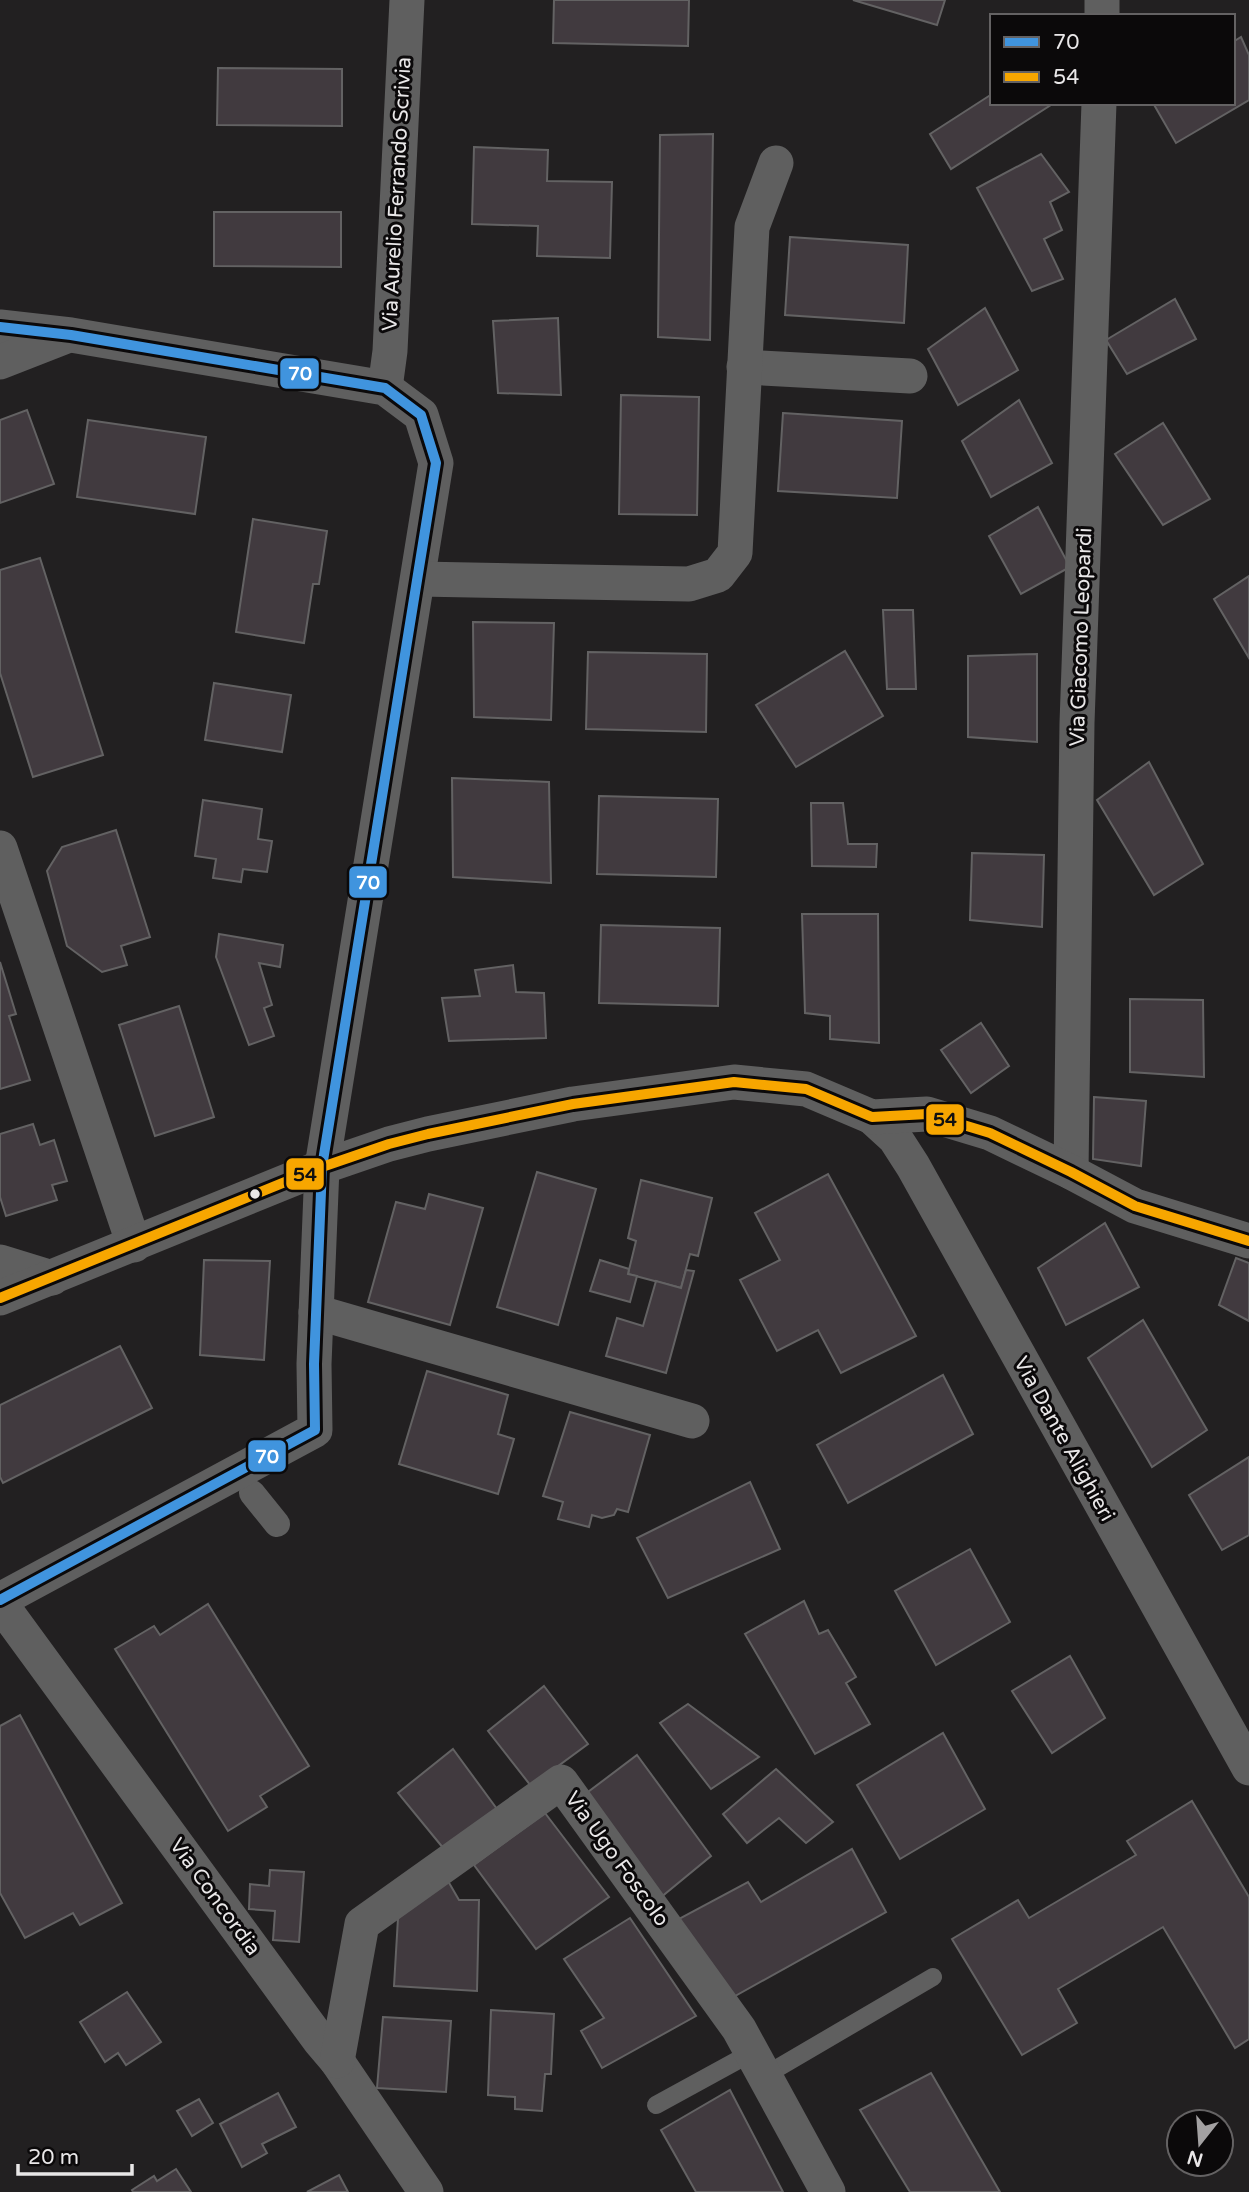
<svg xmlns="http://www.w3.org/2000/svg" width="1249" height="2192" font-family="'Varela Round',sans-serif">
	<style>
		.building { fill: #413a3f; stroke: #636263; stroke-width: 2 }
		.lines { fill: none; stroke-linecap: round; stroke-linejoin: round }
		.service { stroke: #5f5f5f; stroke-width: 18 }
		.pedestrian { stroke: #5f5f5f; stroke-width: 26 }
		.minor { stroke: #5f5f5f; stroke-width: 35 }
		.bus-1-casing { stroke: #0b090a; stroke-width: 16 }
		.bus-2-casing { stroke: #0b090a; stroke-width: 16 }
		.bus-1 { stroke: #4094de; stroke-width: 10 }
		.bus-2 { stroke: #f7a600; stroke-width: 10 }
		.bus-dot { fill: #e9e7e8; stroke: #0b090a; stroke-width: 2.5 }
		.labels { text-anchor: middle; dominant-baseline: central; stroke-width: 6; stroke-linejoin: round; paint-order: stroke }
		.street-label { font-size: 21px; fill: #e9e7e8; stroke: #0b090a }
		.line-badge { stroke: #0b090a; stroke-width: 2.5 }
		.badge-label { font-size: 19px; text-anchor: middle; font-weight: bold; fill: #fff }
		.pale-badge-label { font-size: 19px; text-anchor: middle; font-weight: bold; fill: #111 }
	</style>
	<rect width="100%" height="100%" fill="#222021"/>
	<g class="building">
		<path d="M 554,0 L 689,0 L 688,46 L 553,43 Z"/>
		<path d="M 853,0 L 945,0 L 937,25 Z"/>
		<path d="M 1241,37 L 1249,55 L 1249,100 L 1176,143 L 1153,103 L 1233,103 L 1233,42 Z"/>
		<path d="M 218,68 L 342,69 L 342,126 L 217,125 Z"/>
		<path d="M 992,94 L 992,103 L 1054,103 L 951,169 L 930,134 Z"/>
		<path d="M 713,134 L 710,340 L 658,337 L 660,135 Z"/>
		<path d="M 474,147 L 548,150 L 547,181 L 612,182 L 610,258 L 537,256 L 538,226 L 472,224 Z"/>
		<path d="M 1041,154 L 1069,192 L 1050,202 L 1062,230 L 1044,239 L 1063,279 L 1032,291 L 977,188 Z"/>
		<path d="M 214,212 L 341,212 L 341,267 L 214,266 Z"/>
		<path d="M 790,237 L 908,245 L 904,323 L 785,315 Z"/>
		<path d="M 1175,299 L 1196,339 L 1127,374 L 1106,340 Z"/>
		<path d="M 985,308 L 1018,370 L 958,405 L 928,349 Z"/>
		<path d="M 558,318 L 561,395 L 498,393 L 493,321 Z"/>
		<path d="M 621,395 L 699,397 L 697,515 L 619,514 Z"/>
		<path d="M 1019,400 L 1052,463 L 991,497 L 962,441 Z"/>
		<path d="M 27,410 L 54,484 L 0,503 L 0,420 Z"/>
		<path d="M 783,413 L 902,421 L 897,498 L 778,491 Z"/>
		<path d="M 88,420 L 206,437 L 195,514 L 77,497 Z"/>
		<path d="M 1163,423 L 1210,499 L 1163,525 L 1115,454 Z"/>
		<path d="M 1038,507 L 1070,567 L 1021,594 L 989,536 Z"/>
		<path d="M 253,519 L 327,531 L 319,584 L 313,584 L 304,643 L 236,632 Z"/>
		<path d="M 40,558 L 103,755 L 33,777 L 0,673 L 0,570 Z"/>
		<path d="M 1249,576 L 1249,658 L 1214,599 Z"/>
		<path d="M 883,610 L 913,610 L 916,689 L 887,689 Z"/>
		<path d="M 473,622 L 554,623 L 551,720 L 474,717 Z"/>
		<path d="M 845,651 L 883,716 L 796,767 L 756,705 Z"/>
		<path d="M 588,652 L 707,654 L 706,732 L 586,729 Z"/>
		<path d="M 1037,654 L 1037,742 L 968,737 L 968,656 Z"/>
		<path d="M 214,683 L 291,695 L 282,752 L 205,740 Z"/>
		<path d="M 1149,762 L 1203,864 L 1154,895 L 1097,800 Z"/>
		<path d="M 452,778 L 549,782 L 551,883 L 453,877 Z"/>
		<path d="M 599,796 L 718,799 L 716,877 L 597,874 Z"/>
		<path d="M 203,800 L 262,809 L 258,839 L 272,841 L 267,872 L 243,869 L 241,882 L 213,878 L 216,859 L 195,856 Z"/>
		<path d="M 811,803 L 843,803 L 848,844 L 877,844 L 876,867 L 812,866 Z"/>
		<path d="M 116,830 L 150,937 L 121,946 L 127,965 L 102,972 L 67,946 L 47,871 L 62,847 Z"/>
		<path d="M 972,853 L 1044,855 L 1042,927 L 970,920 Z"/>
		<path d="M 802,914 L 878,914 L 879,1043 L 830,1039 L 830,1016 L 805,1013 Z"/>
		<path d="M 601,925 L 720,928 L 718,1006 L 599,1003 Z"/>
		<path d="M 219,934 L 283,945 L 280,967 L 259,963 L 272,1005 L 264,1008 L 274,1036 L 249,1045 L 216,957 Z"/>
		<path d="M 0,962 L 16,1014 L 9,1016 L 30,1080 L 0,1089 Z"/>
		<path d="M 513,965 L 516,992 L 544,993 L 546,1038 L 449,1041 L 442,998 L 480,996 L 475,970 Z"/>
		<path d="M 1130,999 L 1203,1000 L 1204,1077 L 1130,1072 Z"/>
		<path d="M 179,1006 L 214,1117 L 155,1136 L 119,1025 Z"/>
		<path d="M 981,1023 L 1009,1066 L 971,1093 L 941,1050 Z"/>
		<path d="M 1094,1097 L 1146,1101 L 1141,1166 L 1093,1159 Z"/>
		<path d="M 33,1124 L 40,1145 L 54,1140 L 67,1181 L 52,1185 L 57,1200 L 6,1216 L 0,1197 L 0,1134 Z"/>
		<path d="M 537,1172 L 596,1189 L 558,1325 L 497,1307 Z"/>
		<path d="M 828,1174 L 916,1336 L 841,1373 L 818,1330 L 777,1351 L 740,1280 L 780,1260 L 755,1213 Z"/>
		<path d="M 641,1180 L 712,1198 L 698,1256 L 690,1254 L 681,1288 L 628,1274 L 636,1241 L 628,1238 Z"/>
		<path d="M 429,1194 L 483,1208 L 450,1325 L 368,1302 L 396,1202 L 425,1209 Z"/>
		<path d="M 1105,1223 L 1139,1287 L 1066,1325 L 1038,1268 Z"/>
		<path d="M 1236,1258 L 1249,1263 L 1249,1321 L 1219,1305 Z"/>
		<path d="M 204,1260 L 270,1261 L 264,1360 L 200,1355 Z"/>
		<path d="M 600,1260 L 629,1269 L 628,1274 L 637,1276 L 630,1302 L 590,1291 Z"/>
		<path d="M 686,1270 L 694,1271 L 666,1373 L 606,1356 L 617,1318 L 643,1326 L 656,1281 L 681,1288 Z"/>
		<path d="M 1143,1320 L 1207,1430 L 1152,1467 L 1088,1358 Z"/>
		<path d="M 120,1346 L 152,1408 L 3,1483 L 0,1477 L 0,1405 Z"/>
		<path d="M 427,1371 L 508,1395 L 498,1434 L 514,1439 L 498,1494 L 399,1464 Z"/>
		<path d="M 943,1375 L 973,1434 L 848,1503 L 817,1445 Z"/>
		<path d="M 570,1412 L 650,1435 L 628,1512 L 617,1509 L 614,1515 L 602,1518 L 592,1515 L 589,1527 L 558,1519 L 563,1502 L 543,1496 Z"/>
		<path d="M 1249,1457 L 1249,1535 L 1222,1550 L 1189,1495 Z"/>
		<path d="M 750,1482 L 780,1549 L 668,1598 L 637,1538 Z"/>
		<path d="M 970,1549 L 1010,1622 L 936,1665 L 895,1591 Z"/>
		<path d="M 804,1601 L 819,1634 L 828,1630 L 856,1677 L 846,1683 L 870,1724 L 815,1754 L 745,1634 Z"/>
		<path d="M 208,1604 L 309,1766 L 260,1796 L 267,1807 L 228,1831 L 115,1649 L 154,1626 L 160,1635 Z"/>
		<path d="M 1070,1656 L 1105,1718 L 1052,1753 L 1012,1691 Z"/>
		<path d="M 544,1686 L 588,1744 L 531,1786 L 488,1731 Z"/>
		<path d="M 688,1704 L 759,1757 L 711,1789 L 660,1723 Z"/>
		<path d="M 20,1715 L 122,1903 L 80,1925 L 73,1913 L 25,1938 L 0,1893 L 0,1726 Z"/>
		<path d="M 943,1733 L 985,1809 L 900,1859 L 857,1785 Z"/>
		<path d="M 453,1749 L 497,1809 L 444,1849 L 398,1793 Z"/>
		<path d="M 637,1755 L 711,1856 L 660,1898 L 584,1795 Z"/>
		<path d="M 776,1769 L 833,1822 L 806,1843 L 779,1818 L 747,1843 L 723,1814 Z"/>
		<path d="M 1192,1801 L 1249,1897 L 1249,2039 L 1235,2048 L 1163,1927 L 1058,1989 L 1077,2023 L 1022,2055 L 952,1939 L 1018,1900 L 1029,1918 L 1136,1855 L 1127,1841 Z"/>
		<path d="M 545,1813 L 609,1897 L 536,1949 L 474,1865 Z"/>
		<path d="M 852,1849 L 886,1912 L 728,2000 L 675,1921 L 748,1882 L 761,1902 Z"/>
		<path d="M 270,1870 L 304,1872 L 299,1942 L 273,1940 L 275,1911 L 249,1909 L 250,1884 L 269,1886 Z"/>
		<path d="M 448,1881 L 459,1900 L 479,1900 L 477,1991 L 394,1986 L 398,1918 Z"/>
		<path d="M 630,1918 L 696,2016 L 602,2068 L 581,2031 L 604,2018 L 564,1959 Z"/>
		<path d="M 127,1992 L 161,2042 L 126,2065 L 118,2053 L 105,2062 L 80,2022 Z"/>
		<path d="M 491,2010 L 554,2014 L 551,2074 L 545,2074 L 542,2111 L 515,2109 L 515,2097 L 488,2095 Z"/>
		<path d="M 383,2017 L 451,2021 L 446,2092 L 377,2088 Z"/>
		<path d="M 931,2073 L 1000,2192 L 910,2192 L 860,2110 Z"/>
		<path d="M 730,2090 L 783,2192 L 696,2192 L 661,2130 Z"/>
		<path d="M 278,2093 L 296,2127 L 262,2144 L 267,2153 L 242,2167 L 220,2124 Z"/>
		<path d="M 199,2099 L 213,2123 L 192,2136 L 177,2111 Z"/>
		<path d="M 176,2169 L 191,2192 L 133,2192 L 132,2190 L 154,2176 L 157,2181 Z"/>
		<path d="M 339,2175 L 348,2192 L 307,2192 Z"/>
	</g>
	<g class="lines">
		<g class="service">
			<path d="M 764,2076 L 933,1977"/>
			<path d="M 656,2105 L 751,2053"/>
		</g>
		<path class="pedestrian" d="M 252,1493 L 277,1524"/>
		<g class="minor">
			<path d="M 1102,16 L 1102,0"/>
			<path d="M 0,327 L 71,335 L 385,388 L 421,415 L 436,463 L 322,1167 L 314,1364 L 315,1430 L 0,1600"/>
			<path d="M 0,362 L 64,337"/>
			<path d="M 744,367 L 910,376"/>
			<path d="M 385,388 L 390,351 L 407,0"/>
			<path d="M 419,579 L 689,584 L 718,575 L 735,553 L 752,227 L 776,163"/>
			<path d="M 0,848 L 134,1245"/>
			<path d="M 872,1117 L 895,1138 L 913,1166 L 1249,1768"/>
			<path d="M 1071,1172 L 1077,723 L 1099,103"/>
			<path d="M 0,1262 L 52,1278"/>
			<path d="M 0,1298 L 322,1167 L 389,1144 L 428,1134 L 573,1104 L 734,1082 L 806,1089 L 872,1117 L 927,1114 L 990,1133 L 1071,1172 L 1135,1206 L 1249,1241"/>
			<path d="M 316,1312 L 692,1421"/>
			<path d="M 0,1603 L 320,2041 L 337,2061 L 426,2192"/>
			<path d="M 337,2061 L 362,1924 L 561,1782 L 739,2029 L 828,2192"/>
		</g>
		<defs>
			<path id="bus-1" d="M 0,327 L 71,335 L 385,388 L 421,415 L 436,463 L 322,1167 L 314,1364 L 315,1430 L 0,1600"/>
			<path id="bus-2" d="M 0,1298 L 322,1167 L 389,1144 L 428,1134 L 573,1104 L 734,1082 L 806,1089 L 872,1117 L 927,1114 L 990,1133 L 1071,1172 L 1135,1206 L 1249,1241"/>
		</defs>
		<use href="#bus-1" class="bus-1-casing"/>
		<use href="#bus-2" class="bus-2-casing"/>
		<use href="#bus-1" class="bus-1"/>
		<use href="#bus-2" class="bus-2"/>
	</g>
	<circle class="bus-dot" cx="255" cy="1194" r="6"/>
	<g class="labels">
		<g class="street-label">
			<text transform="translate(397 194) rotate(-87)">Via Aurelio Ferrando Scrivia</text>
			<text transform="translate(1081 637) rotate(-88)">Via Giacomo Leopardi</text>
			<text transform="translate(1064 1439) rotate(61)">Via Dante Alighieri</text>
			<text transform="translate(617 1859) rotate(54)">Via Ugo Foscolo</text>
			<text transform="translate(215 1897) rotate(54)">Via Concordia</text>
		</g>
	</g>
	<g class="line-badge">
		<rect x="279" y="357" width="41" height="33" rx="7" fill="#4094de"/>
		<rect x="348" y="865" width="40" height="34" rx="7" fill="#4094de"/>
		<rect x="925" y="1103" width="40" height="33" rx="7" fill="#f7a600"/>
		<rect x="285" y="1157" width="40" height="34" rx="7" fill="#f7a600"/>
		<rect x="247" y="1439" width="40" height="34" rx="7" fill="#4094de"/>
	</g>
	<g class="badge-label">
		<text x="300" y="380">70</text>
		<text x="368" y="889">70</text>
		<text x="267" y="1463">70</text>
	</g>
	<g class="pale-badge-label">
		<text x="945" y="1126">54</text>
		<text x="305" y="1181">54</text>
	</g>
	<rect x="990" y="14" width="245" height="91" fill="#0b090a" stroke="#646263" stroke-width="2"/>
	<rect x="1004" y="37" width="35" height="10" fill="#4094de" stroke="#646263" stroke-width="2"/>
	<text x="1053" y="49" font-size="21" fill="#e9e7e8">70</text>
	<rect x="1004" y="72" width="35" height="10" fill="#f7a600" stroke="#646263" stroke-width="2"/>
	<text x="1053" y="84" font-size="21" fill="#e9e7e8">54</text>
	<g transform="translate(1200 2143) rotate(197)"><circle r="33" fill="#0b090a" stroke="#646263" stroke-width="2"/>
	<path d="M0-5L12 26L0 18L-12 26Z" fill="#a3a1a2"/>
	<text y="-10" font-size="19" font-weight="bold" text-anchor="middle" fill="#e9e7e8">N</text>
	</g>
	<path d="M18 2164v10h114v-10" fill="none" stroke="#e9e7e8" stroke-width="3.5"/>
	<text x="28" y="2164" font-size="21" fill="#e9e7e8" stroke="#0b090a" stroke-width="5" paint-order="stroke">20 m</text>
</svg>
